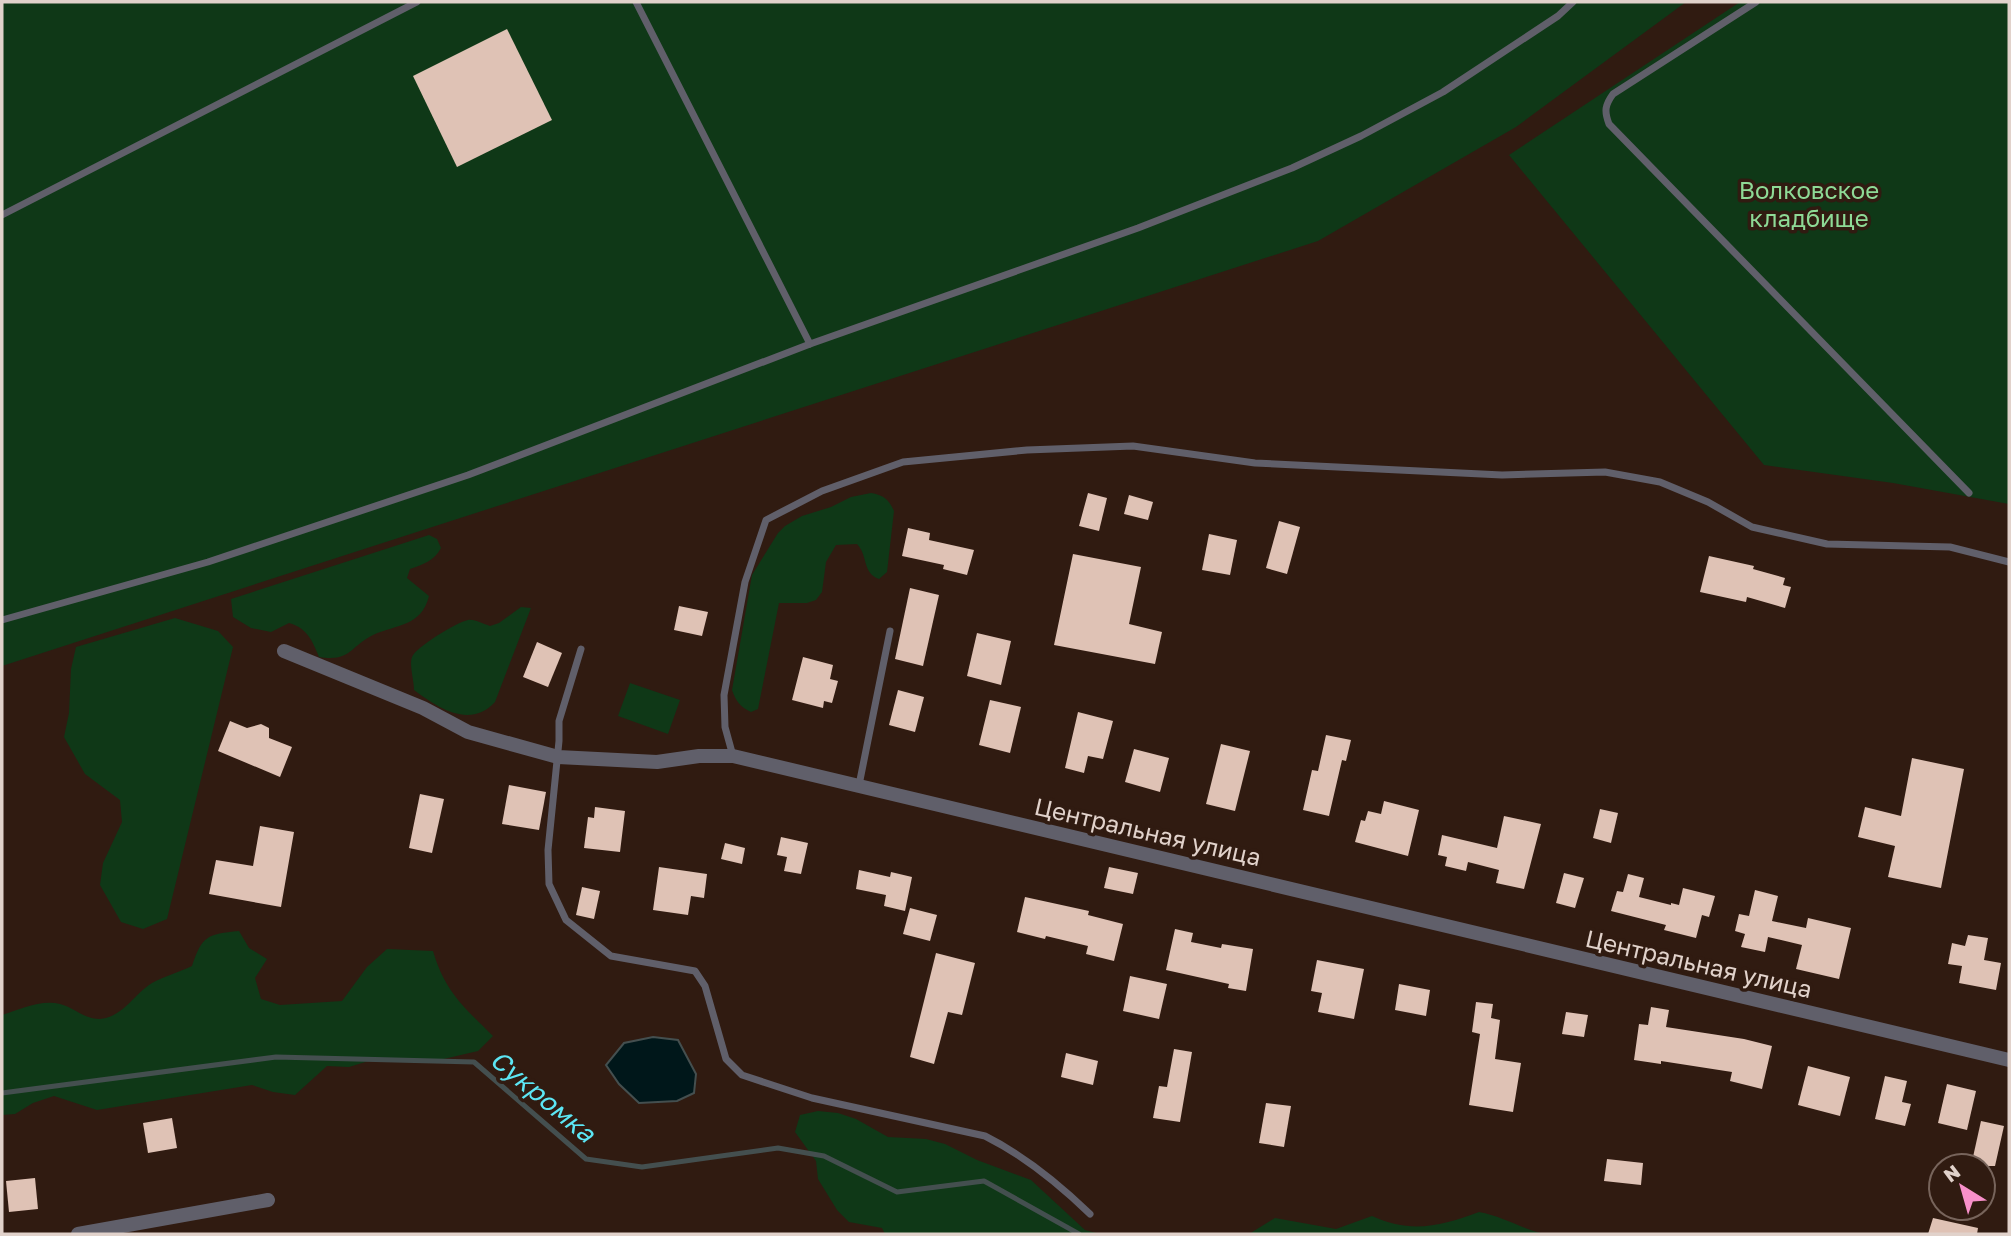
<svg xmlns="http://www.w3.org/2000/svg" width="2011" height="1236" font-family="'Golos Text',sans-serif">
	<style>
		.green { fill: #0f3817 }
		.water { fill: #00171a; stroke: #444f4f; stroke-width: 2 }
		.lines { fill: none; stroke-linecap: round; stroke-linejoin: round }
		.stream { stroke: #444f4f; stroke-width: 5 }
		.building { fill: #dfc2b5 }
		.service { stroke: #605f6a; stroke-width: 7 }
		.minor { stroke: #605f6a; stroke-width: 14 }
		.labels { text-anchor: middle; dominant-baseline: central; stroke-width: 7; stroke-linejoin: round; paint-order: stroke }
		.park-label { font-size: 24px; fill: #8eda96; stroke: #301b11 }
		.street-label { font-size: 24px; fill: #e1d2cb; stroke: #301b11 }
		.water-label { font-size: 26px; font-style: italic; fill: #5ce6f4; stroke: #301b11 }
	</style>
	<rect width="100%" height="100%" fill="#301b11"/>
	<g class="green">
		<path d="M 2,2 L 1686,2 L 1516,127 L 1318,241 L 2,666 Z"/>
		<path d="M 1740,2 L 2009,2 L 2009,504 L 1893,483 L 1764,465 L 1509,155 Z"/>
		<path d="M 871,493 C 883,495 889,499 894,511 L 887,572 L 879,579 C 862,573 868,555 857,544 L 836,545 L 826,562 L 822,592 L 816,600 L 807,603 L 779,603 L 758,709 L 751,712 C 740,707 736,701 732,690 L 752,575 L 778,533 L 785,526 L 802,516 L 831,507 L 851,497 Z"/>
		<path d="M 429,535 L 437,539 L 441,548 C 434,561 424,564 410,569 L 407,578 L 429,596 C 421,627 397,624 373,635 C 349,647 351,662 319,657 C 312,640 307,628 289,623 L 271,632 L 251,628 L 233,617 L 231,599 Z"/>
		<path d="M 521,607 L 531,608 L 495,702 C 470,729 438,708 414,690 C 414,680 409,665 412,657 C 416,647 457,622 468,620 C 475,619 483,624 490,626 L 499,623 Z"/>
		<path d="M 175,618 L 218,631 L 233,647 L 167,919 L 143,929 L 121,922 L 100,885 L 103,863 L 122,822 L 120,800 L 85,774 L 64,737 L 69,713 L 71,669 L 76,647 Z"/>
		<path d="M 630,683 L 680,700 L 668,734 L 618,716 Z"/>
		<path d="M 239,931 L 249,948 L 267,959 L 255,978 L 261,999 L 280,1005 L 342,1001 L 367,967 L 387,949 L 433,951 C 445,992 464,1007 493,1036 L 478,1051 L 435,1061 L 372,1060 L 349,1067 L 327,1066 L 295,1095 L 273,1092 L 252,1085 L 97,1110 L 54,1096 L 33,1103 L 15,1114 L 2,1115 L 2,1015 C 19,1010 41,999 60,1004 C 73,1007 84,1019 100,1019 C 123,1017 134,994 152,983 C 165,976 179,972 192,966 C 202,936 207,934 239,931 Z"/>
		<path d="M 818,1111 L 838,1113 L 856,1119 L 888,1137 L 926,1139 L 945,1144 L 977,1160 L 1031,1180 L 1085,1230 L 1100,1234 L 885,1234 L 882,1228 L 849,1222 L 837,1210 L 818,1179 L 816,1161 L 795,1132 L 800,1115 Z"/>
		<path d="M 1479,1212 C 1502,1216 1522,1229 1545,1234 L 1249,1234 L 1275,1218 L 1336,1229 L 1372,1216 C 1411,1234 1441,1226 1479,1212 Z"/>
	</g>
	<path class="water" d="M 653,1037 L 678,1040 L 696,1074 L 694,1093 L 677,1101 L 639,1103 L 619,1084 L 606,1065 L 624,1043 Z"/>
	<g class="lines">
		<path class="stream" d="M 2,1093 L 276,1057 L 474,1062 L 586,1159 L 642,1167 L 778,1148 L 824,1156 L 897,1192 L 984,1181 L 1079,1234"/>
	</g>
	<g class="building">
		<path d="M 507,29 L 552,120 L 457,167 L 413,76 Z"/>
		<path d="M 1088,493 L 1107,498 L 1099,531 L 1079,526 Z"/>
		<path d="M 1129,495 L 1153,502 L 1148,520 L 1124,514 Z"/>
		<path d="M 1279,521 L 1300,527 L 1287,574 L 1266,568 Z"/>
		<path d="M 908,528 L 930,533 L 929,540 L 974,550 L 967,575 L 943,569 L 944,565 L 902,556 Z"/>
		<path d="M 1209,534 L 1237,540 L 1230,575 L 1202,570 Z"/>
		<path d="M 1073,554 L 1141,567 L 1129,624 L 1162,632 L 1155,664 L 1054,645 Z"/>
		<path d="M 1709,556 L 1754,566 L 1753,569 L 1785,578 L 1783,585 L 1791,587 L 1785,608 L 1747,597 L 1746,602 L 1700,592 Z"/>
		<path d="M 910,588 L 939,595 L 923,666 L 895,659 Z"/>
		<path d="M 679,606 L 708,612 L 702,636 L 674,630 Z"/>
		<path d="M 977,633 L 1011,641 L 1001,685 L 967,676 Z"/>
		<path d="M 537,642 L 562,653 L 548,687 L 523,677 Z"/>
		<path d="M 803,657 L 833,665 L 830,679 L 838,681 L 832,703 L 824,701 L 823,708 L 792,700 Z"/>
		<path d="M 898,690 L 924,697 L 915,732 L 889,725 Z"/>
		<path d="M 990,700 L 1021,707 L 1010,753 L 979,745 Z"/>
		<path d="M 1078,712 L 1113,721 L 1103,759 L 1088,756 L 1084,773 L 1065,768 Z"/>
		<path d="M 230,721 L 247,728 L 261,724 L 269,728 L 269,738 L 292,747 L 280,777 L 218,751 Z"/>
		<path d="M 1326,735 L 1351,740 L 1346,761 L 1342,760 L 1329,816 L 1303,810 L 1312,770 L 1318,771 Z"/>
		<path d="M 1221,744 L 1250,751 L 1235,811 L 1206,804 Z"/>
		<path d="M 1134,749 L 1169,758 L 1160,792 L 1125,782 Z"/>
		<path d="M 1912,758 L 1964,769 L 1941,888 L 1888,877 L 1895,846 L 1858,837 L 1865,807 L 1901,816 Z"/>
		<path d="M 509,785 L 546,792 L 539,830 L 502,824 Z"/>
		<path d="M 420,794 L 444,799 L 432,853 L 409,848 Z"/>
		<path d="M 1384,801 L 1419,810 L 1408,856 L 1355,842 L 1361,820 L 1365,821 L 1368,811 L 1381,814 Z"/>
		<path d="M 595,807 L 625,811 L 620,852 L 584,848 L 588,817 L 594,818 Z"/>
		<path d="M 1600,809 L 1618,813 L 1611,843 L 1593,838 Z"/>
		<path d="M 1504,816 L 1541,824 L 1524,889 L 1496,883 L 1499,870 L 1468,862 L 1466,871 L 1445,866 L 1447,857 L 1438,855 L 1442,835 L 1497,848 Z"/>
		<path d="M 260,826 L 294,832 L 281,907 L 209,894 L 216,860 L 253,866 Z"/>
		<path d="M 781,837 L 808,843 L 801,874 L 784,871 L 787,857 L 777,855 Z"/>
		<path d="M 725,843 L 745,848 L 742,864 L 721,859 Z"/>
		<path d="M 659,867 L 707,874 L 704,898 L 691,896 L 688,915 L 653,910 Z"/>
		<path d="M 1109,867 L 1138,873 L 1133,894 L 1104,888 Z"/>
		<path d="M 859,870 L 890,877 L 891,872 L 912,877 L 905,911 L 884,906 L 886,895 L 856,889 Z"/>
		<path d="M 1564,873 L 1584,878 L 1575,908 L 1556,903 Z"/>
		<path d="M 1628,874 L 1644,878 L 1639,897 L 1671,905 L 1671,903 L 1679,905 L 1683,888 L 1715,896 L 1709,917 L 1702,915 L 1696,938 L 1664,930 L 1666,925 L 1611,911 L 1617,891 L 1623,892 Z"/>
		<path d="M 582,887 L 600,891 L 594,919 L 576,915 Z"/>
		<path d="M 1755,890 L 1778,896 L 1772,921 L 1806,928 L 1808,918 L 1851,928 L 1839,979 L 1796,969 L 1802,945 L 1768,937 L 1765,952 L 1741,947 L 1745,934 L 1735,931 L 1739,914 L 1749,916 Z"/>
		<path d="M 1025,897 L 1089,911 L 1088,915 L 1123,924 L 1114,961 L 1086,954 L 1088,946 L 1046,936 L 1045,939 L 1017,932 Z"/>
		<path d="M 910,908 L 937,915 L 930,941 L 903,934 Z"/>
		<path d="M 1175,929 L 1193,933 L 1191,942 L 1221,948 L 1222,944 L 1253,949 L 1246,991 L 1228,988 L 1229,984 L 1166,970 Z"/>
		<path d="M 1968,935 L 1988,938 L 1984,960 L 2001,963 L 1996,990 L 1959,983 L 1962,966 L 1948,964 L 1952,943 L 1965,946 Z"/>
		<path d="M 936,953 L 975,963 L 962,1015 L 948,1012 L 934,1064 L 910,1057 Z"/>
		<path d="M 1317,960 L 1364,969 L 1354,1019 L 1318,1012 L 1322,993 L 1311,991 Z"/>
		<path d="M 1130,976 L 1167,984 L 1159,1019 L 1123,1011 Z"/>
		<path d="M 1399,984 L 1430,990 L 1426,1016 L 1395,1010 Z"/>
		<path d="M 1476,1002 L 1493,1004 L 1491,1018 L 1500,1020 L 1495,1059 L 1521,1063 L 1513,1112 L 1469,1105 L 1480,1034 L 1472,1032 Z"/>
		<path d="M 1651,1007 L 1669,1010 L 1666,1027 L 1744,1039 L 1772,1046 L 1762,1089 L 1730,1081 L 1732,1072 L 1661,1061 L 1661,1064 L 1634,1060 L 1639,1024 L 1648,1025 Z"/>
		<path d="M 1566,1012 L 1588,1015 L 1584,1037 L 1562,1034 Z"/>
		<path d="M 1174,1049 L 1192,1052 L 1180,1122 L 1153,1118 L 1159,1086 L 1167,1087 Z"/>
		<path d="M 1066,1053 L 1098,1061 L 1093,1085 L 1061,1077 Z"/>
		<path d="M 1808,1066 L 1850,1077 L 1840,1116 L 1798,1105 Z"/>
		<path d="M 1885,1076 L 1907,1081 L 1902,1102 L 1911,1104 L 1905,1126 L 1875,1119 Z"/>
		<path d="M 1947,1084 L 1976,1091 L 1967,1130 L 1938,1123 Z"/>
		<path d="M 1266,1103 L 1291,1106 L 1284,1147 L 1259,1143 Z"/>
		<path d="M 172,1118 L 177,1148 L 148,1153 L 143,1123 Z"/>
		<path d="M 1981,1121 L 2004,1126 L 1995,1166 L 1971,1166 Z"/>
		<path d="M 1607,1159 L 1643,1163 L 1641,1185 L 1604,1181 Z"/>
		<path d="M 35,1178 L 38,1209 L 9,1212 L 6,1181 Z"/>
		<path d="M 1933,1218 L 1978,1228 L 1977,1234 L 1928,1234 Z"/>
	</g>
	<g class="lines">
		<g class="service">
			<path d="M 636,2 L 810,344"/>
			<path d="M 1756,2 L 1613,94 C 1605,105 1604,111 1609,124 L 1969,493"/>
			<path d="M 2,215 L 417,2"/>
			<path d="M 2,620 L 208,562 L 468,475 L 810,344 L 1138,228 L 1292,168 L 1361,136 L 1443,92 L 1558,16 L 1573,2"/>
			<path d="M 581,649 L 559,721 L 559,741 L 548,850 L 549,884 L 566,920 L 611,956 L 695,971 L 705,986 L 726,1059 L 742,1075 L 812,1098 L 985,1136 C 1025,1156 1058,1183 1090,1214"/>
			<path d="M 733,756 L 725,727 L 724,695 L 745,582 L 766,520 L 822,491 L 903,462 L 1027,450 L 1133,446 L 1255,463 L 1502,475 L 1605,472 L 1660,482 L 1708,502 L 1752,527 L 1827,544 L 1950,547 L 2009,562"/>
			<path d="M 859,785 L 890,631"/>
		</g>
		<g class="minor">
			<path d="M 284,651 L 423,708 L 468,732 L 558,757 L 657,762 L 699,756 L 733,756 L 2009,1060"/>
			<path d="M 78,1234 L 268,1200"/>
		</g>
	</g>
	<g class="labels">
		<g class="park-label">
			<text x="1809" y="189">Волковское<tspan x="1809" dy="28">кладбище</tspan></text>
		</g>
		<g class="street-label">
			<text transform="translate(1148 831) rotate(13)">Центральная улица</text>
			<text transform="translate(1699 963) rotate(13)">Центральная улица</text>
		</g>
		<g class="water-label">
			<text transform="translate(543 1096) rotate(40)">Сукромка</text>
		</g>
	</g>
	<rect width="2011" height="1236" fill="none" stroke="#e1d2cb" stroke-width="7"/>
	<g transform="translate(1962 1187) rotate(323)"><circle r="33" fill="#301b11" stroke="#77645b" stroke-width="2"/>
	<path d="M0-5L12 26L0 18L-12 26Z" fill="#f890ca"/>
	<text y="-10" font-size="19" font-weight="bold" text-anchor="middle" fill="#e1d2cb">N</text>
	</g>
</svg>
